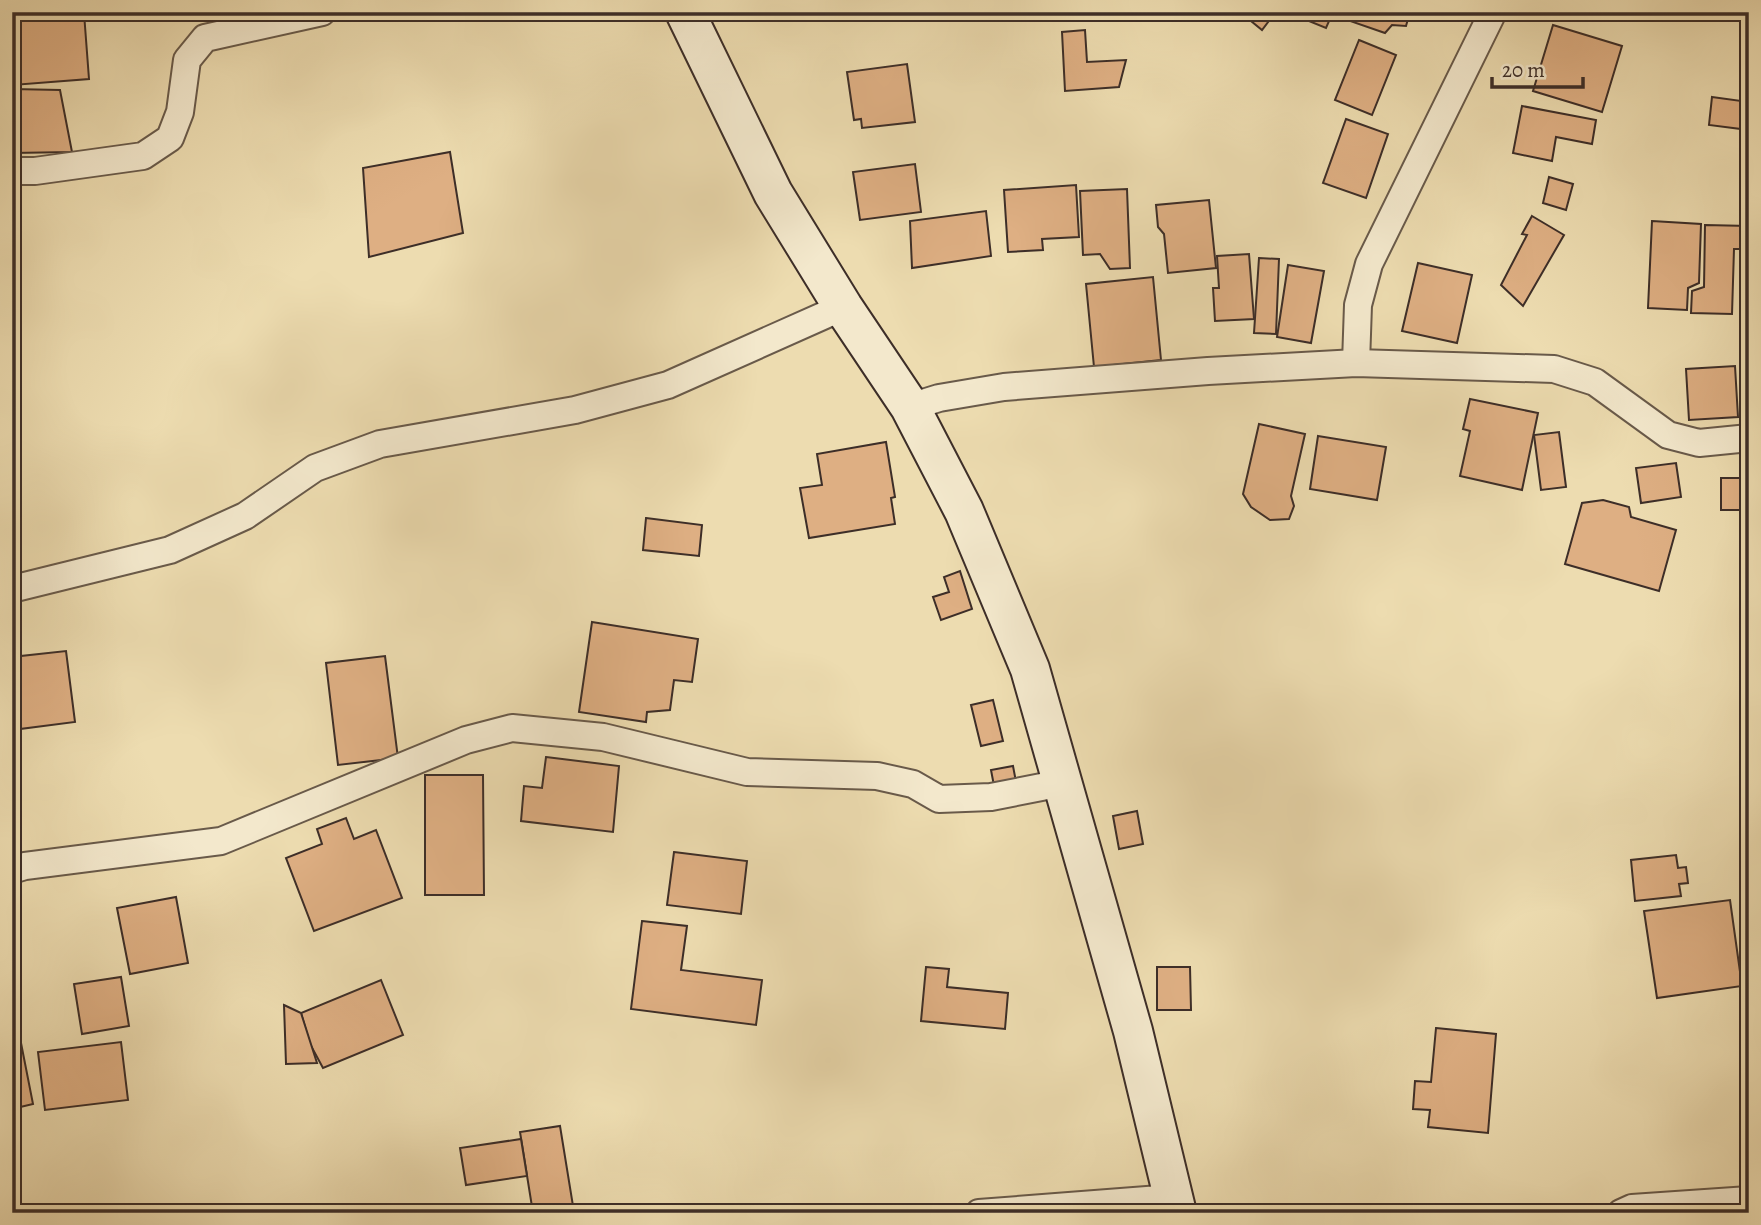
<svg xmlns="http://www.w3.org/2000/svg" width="1761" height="1225" font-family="Alegreya,serif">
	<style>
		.building { fill: #deaf83; stroke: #3d2e28; stroke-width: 2 }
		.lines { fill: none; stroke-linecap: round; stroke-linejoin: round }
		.street-casing { stroke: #695a4a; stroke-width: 30 }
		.secondary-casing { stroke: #3d2e28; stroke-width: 42 }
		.street { stroke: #f3e8cc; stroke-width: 26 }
		.secondary { stroke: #f3e8cc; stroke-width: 38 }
	</style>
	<rect width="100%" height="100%" fill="#eddcb0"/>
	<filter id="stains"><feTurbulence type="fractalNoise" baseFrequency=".00286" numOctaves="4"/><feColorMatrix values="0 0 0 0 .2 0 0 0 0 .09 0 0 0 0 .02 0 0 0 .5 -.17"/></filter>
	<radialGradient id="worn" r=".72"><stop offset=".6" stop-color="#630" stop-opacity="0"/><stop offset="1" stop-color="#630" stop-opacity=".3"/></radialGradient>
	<g class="building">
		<path d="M 21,12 L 84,13 L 89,79 L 13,85 Z"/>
		<path d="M 1240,12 L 1275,12 L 1275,13 L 1262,30 Z"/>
		<path d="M 1295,12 L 1333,12 L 1326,28 L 1294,15 Z"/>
		<path d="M 1353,12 L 1410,12 L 1406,26 L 1392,25 L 1385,33 L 1350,21 Z"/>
		<path d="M 1553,25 L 1622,46 L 1602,112 L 1533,91 Z"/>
		<path d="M 1085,30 L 1087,62 L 1126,60 L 1119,87 L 1065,91 L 1062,32 Z"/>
		<path d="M 1359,40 L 1396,55 L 1372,115 L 1335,100 Z"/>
		<path d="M 907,64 L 915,122 L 862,128 L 861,119 L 854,120 L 847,72 Z"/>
		<path d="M 12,89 L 60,90 L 72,152 L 12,153 Z"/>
		<path d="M 1712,97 L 1749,102 L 1749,130 L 1709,125 Z"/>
		<path d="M 1522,106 L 1596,120 L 1592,144 L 1556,137 L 1552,161 L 1513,153 Z"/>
		<path d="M 1346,119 L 1388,134 L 1366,198 L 1323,183 Z"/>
		<path d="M 450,152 L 463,233 L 369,257 L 363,168 Z"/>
		<path d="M 915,164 L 921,212 L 860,220 L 853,172 Z"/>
		<path d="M 1549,177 L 1573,184 L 1566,210 L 1543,203 Z"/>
		<path d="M 1076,185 L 1079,237 L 1042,239 L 1043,250 L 1008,252 L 1004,190 Z"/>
		<path d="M 1127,189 L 1130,268 L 1110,269 L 1100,254 L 1083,255 L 1080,191 Z"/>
		<path d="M 1209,200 L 1216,268 L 1168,273 L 1164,234 L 1158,227 L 1156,205 Z"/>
		<path d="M 986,211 L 991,256 L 912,268 L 910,221 Z"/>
		<path d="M 1532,216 L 1564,235 L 1523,306 L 1501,285 L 1527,235 L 1522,234 Z"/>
		<path d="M 1652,221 L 1701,224 L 1699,283 L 1688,288 L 1687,310 L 1648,308 Z"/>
		<path d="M 1705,225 L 1749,226 L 1748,249 L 1734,249 L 1732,314 L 1691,313 L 1692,291 L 1704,287 Z"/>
		<path d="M 1249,254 L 1254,319 L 1215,321 L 1213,288 L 1219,288 L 1217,256 Z"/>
		<path d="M 1259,258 L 1279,259 L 1276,334 L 1254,333 Z"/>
		<path d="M 1418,263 L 1472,275 L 1457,343 L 1402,331 Z"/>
		<path d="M 1288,265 L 1324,271 L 1311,343 L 1277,337 Z"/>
		<path d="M 1153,277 L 1161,360 L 1094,367 L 1086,284 Z"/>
		<path d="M 1735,366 L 1738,417 L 1689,420 L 1686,369 Z"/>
		<path d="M 1470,399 L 1538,413 L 1522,490 L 1460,476 L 1470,431 L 1463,429 Z"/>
		<path d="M 1259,424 L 1305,434 L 1291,496 L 1294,506 L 1289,519 L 1270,520 L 1251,507 L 1243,494 Z"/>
		<path d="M 1559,432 L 1566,487 L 1541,490 L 1534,435 Z"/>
		<path d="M 1318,436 L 1386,447 L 1377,500 L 1310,489 Z"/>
		<path d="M 886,442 L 895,497 L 891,498 L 895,524 L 809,538 L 800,488 L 822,485 L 817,454 Z"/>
		<path d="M 1676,463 L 1681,497 L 1641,503 L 1636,468 Z"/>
		<rect x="1721" y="478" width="28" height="32"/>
		<path d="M 1603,500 L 1629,507 L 1631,517 L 1676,530 L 1659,591 L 1565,564 L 1582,503 Z"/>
		<path d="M 646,518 L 702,525 L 699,556 L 643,550 Z"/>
		<path d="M 960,571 L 972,609 L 941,620 L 933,597 L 949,592 L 944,577 Z"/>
		<path d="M 592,622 L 698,639 L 692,682 L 674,680 L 670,710 L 647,712 L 646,722 L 579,712 Z"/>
		<path d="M 66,651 L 75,722 L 12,730 L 12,657 Z"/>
		<path d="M 385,656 L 398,758 L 338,765 L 326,663 Z"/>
		<path d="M 993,700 L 1003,741 L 981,746 L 971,705 Z"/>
		<path d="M 546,757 L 619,766 L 613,832 L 521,821 L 524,786 L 542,788 Z"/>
		<path d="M 1013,766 L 1017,787 L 995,791 L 991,770 Z"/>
		<path d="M 425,775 L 483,775 L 484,895 L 425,895 Z"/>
		<path d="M 1137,811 L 1143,844 L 1119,849 L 1113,816 Z"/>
		<path d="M 346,818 L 354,839 L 376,830 L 402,898 L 314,931 L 286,858 L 322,844 L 317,829 Z"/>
		<path d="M 674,852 L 747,861 L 741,914 L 667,905 Z"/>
		<path d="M 1676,855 L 1678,868 L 1686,867 L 1688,883 L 1679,884 L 1681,896 L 1635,901 L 1631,860 Z"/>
		<path d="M 176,897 L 188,963 L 130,974 L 117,908 Z"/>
		<path d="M 1730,900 L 1742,986 L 1657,998 L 1644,911 Z"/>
		<path d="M 642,921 L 687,926 L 681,970 L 762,980 L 756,1025 L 631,1009 Z"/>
		<path d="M 926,967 L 949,969 L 947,987 L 1008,993 L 1005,1029 L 921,1021 Z"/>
		<path d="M 1157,967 L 1190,967 L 1191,1010 L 1157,1010 Z"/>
		<path d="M 121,977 L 129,1026 L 82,1034 L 74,984 Z"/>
		<path d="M 381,980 L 403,1035 L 323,1068 L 310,1044 L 301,1013 Z"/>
		<path d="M 284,1005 L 301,1013 L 317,1063 L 286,1064 Z"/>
		<path d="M 1436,1028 L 1496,1034 L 1488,1133 L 1428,1127 L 1430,1110 L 1413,1109 L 1415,1081 L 1431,1082 Z"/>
		<path d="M 121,1042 L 128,1100 L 45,1110 L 38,1052 Z"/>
		<path d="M 21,1043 L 33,1104 L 12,1109 L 12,1047 Z"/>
		<path d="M 560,1126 L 574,1212 L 533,1213 L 520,1132 Z"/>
		<path d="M 521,1139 L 527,1176 L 466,1185 L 460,1148 Z"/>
		<path d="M 1359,1206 L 1360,1213 L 1314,1213 Z"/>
	</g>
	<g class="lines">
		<defs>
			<g id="street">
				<path d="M 12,171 L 35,171 L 143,156 L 170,138 L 180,112 L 187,60 L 205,38 L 322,12"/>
				<path d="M 1356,363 L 1358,305 L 1369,264 L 1493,12"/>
				<path d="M 910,407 L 939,398 L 1004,387 L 1208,371 L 1356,363 L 1554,369 L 1595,382 L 1668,435 L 1699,443 L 1749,438"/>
				<path d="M 12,589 L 170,550 L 245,516 L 315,468 L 380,444 L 575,410 L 668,385 L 843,307"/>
				<path d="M 12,870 L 25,866 L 221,841 L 466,740 L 512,728 L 603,737 L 747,772 L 877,776 L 913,784 L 939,799 L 991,797 L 1062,783"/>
				<path d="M 979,1213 L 1173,1198"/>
				<path d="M 1621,1213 L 1632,1208 L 1749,1200"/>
			</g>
			<path id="secondary" d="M 685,12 L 773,193 L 843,307 L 910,407 L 964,511 L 1030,669 L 1133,1031 L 1177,1213"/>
		</defs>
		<use href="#street" class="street-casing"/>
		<use href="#secondary" class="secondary-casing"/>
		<use href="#street" class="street"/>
		<use href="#secondary" class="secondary"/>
	</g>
	<rect width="1761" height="1225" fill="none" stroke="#eddcb0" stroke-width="42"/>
	<rect x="14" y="14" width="1733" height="1197" fill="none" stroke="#3d2e28" stroke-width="3.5"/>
	<rect x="21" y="21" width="1719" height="1183" fill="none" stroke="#3d2e28" stroke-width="2"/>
	<path d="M1492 77v10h91v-10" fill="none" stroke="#3d2e28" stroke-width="3.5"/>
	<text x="1502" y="77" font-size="21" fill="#3d2e28" stroke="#f3e8cc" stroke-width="5" paint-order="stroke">20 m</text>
	<rect width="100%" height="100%" filter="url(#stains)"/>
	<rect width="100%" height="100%" fill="url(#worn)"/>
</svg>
